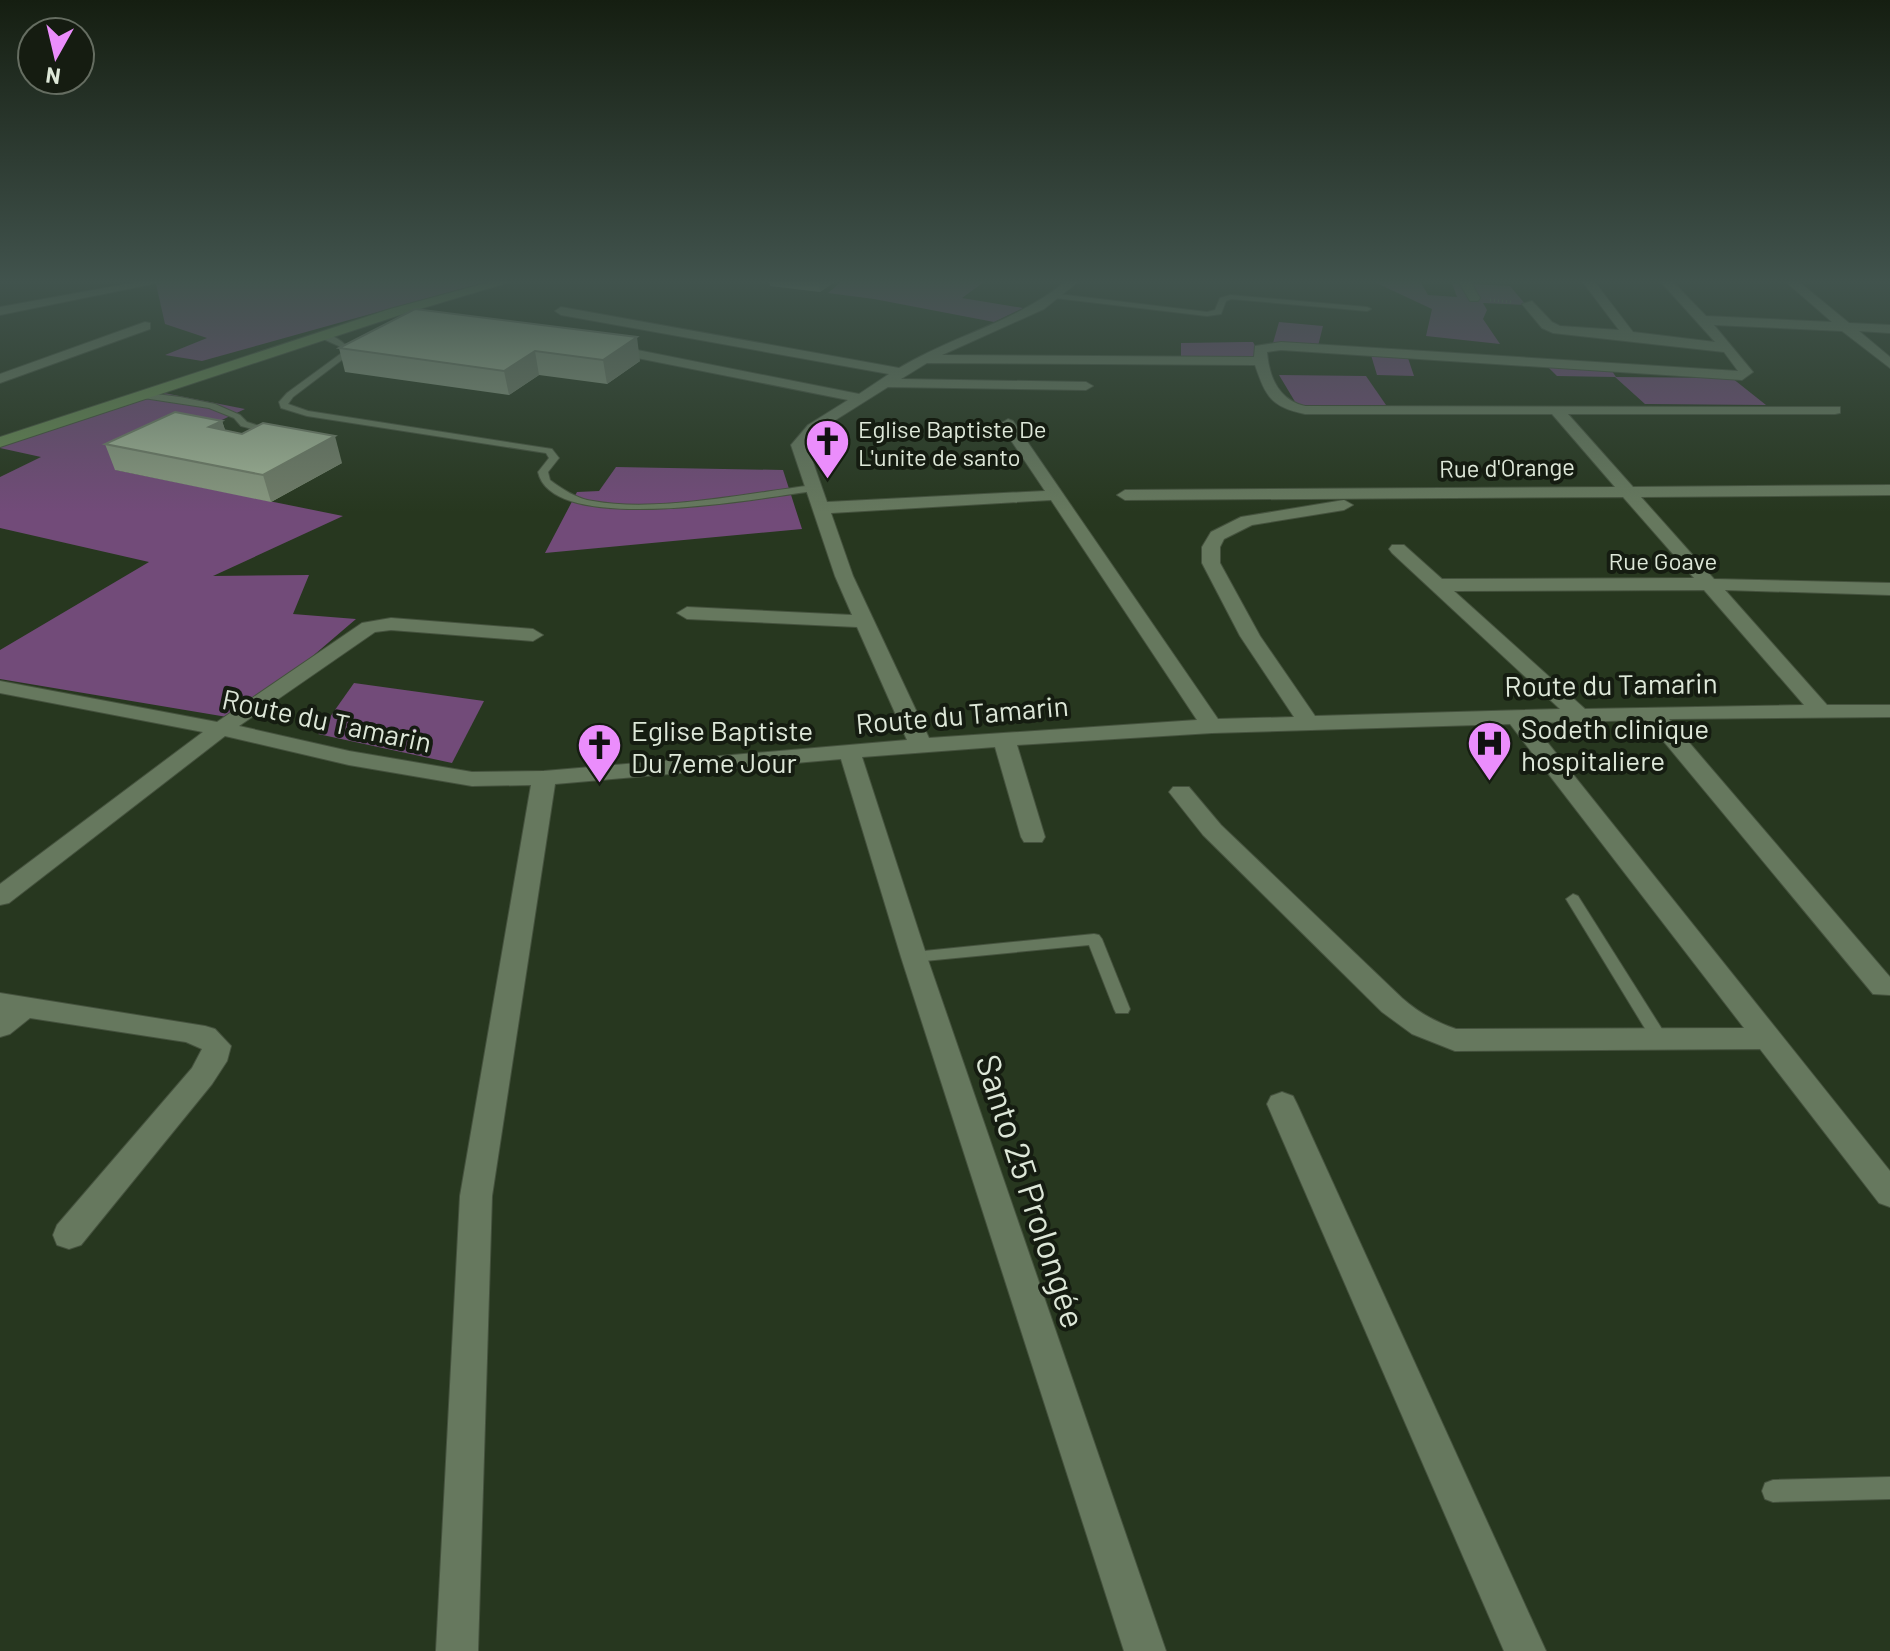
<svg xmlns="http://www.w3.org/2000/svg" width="1890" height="1651" font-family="Barlow,sans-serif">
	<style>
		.green { fill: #724b79 }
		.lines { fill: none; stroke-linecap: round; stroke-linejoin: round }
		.lane-casing { stroke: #45523e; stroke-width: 2 }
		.street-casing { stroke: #45523e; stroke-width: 2 }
		.secondary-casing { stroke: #45523e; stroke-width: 2 }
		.path { stroke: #7a8774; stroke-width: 3; stroke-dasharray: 1 3; stroke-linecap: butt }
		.lane { fill: #66785e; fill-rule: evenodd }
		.street { fill: #66785e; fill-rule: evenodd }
		.secondary { fill: #658652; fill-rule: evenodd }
		.wall { fill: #889880 }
		.shaded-wall { fill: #6f7c68 }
		.building { fill: #9eb195; stroke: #6f7c68; stroke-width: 2 }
		.labels { text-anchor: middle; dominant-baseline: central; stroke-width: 8; stroke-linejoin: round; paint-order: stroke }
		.far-poi-label { font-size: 24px; fill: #dde7d8; stroke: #151c11; text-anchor: start }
		.far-street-label { font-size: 24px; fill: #dde7d8; stroke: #151c11 }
		.street-label { font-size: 28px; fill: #dde7d8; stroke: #151c11 }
		.poi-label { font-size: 28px; fill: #dde7d8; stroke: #151c11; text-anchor: start }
		.near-street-label { font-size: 34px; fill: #dde7d8; stroke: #151c11 }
	</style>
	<rect width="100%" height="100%" fill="#27371f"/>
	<g class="green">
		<path d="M 168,281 L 489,281 L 202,361 L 165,355 L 207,338 L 165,324 L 156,284 Z"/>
		<path d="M 842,281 L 985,281 L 962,298 L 1023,308 L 994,322 L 874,299 L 828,293 Z"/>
		<path d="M 1372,281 L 1420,281 L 1428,295 L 1457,297 L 1452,283 L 1510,286 L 1526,305 L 1483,303 L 1487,310 L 1483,319 L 1500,344 L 1426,336 L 1432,309 Z"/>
		<path d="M 1279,322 L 1323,326 L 1318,346 L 1273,343 Z"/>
		<path d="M 1245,342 L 1253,342 L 1261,357 L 1181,356 L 1181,343 Z"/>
		<path d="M 1371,355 L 1408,358 L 1414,376 L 1377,375 Z"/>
		<path d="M 1546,365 L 1610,368 L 1616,377 L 1732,378 L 1766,405 L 1645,404 L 1615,377 L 1557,376 Z"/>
		<path d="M 1279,375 L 1366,376 L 1386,405 L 1297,405 Z"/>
		<path d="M 164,393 L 245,409 L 116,470 L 343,516 L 213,576 L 309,575 L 293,614 L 356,619 L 239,719 L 0,679 L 0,650 L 149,562 L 0,528 L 0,477 L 41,457 L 0,448 L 0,445 Z"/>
		<path d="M 616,467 L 783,470 L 802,529 L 545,553 L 577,492 L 599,491 Z"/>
		<path d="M 354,683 L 484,701 L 452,763 L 318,734 Z"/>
	</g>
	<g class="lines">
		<defs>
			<g id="lane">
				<path d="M 1058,294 L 1207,312 L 1215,310 L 1220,298 L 1230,295 L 1367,307 L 1371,309 L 1367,311 L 1231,299 L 1226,301 L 1221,314 L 1207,316 L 1055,298 L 1054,296 Z"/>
				<path d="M 321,334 C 333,334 346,342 351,353 L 293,397 L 288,404 L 308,411 L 552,449 L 559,458 L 548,472 L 550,480 C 562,489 577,499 593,501 C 656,513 749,493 814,485 L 819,488 L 814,491 C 765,497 552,538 538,472 L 549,458 L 546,453 L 307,416 L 281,408 L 279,402 L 287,393 L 343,352 L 341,347 L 321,338 Z"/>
				<path d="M 140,392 L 180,397 L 215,404 L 240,415 L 247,422 L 272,430 L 268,433 L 241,426 L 234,418 L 209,408 L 137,397 L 136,395 Z"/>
				<path d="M 1573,894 L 1578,896 L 1667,1037 L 1669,1041 L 1667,1045 L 1661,1047 L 1655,1045 L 1566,899 Z"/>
				<path d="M 1094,934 L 1099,935 L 1102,939 L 1130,1009 L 1128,1013 L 1116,1013 L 1114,1009 L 1089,945 L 914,962 L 908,961 L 906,957 L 908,953 L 914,952 Z"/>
				<path d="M 1890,1477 L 1890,1499 L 1773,1502 L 1765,1499 L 1762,1491 L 1765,1483 L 1773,1480 Z"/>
			</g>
			<g id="street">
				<path d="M 143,281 L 167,281 L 0,315 L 0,307 Z"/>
				<path d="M 1066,281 L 1079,281 L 1044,309 L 942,355 L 1254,357 L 1255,346 L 1281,342 L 1738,371 L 1724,352 L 1553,333 L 1542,328 L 1522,304 L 1532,301 L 1552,322 L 1560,326 L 1619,330 L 1582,281 L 1594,281 L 1633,332 L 1715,342 L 1660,281 L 1672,281 L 1706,316 L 1832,322 L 1785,281 L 1798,281 L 1849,323 L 1890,325 L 1890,333 L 1859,331 L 1890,357 L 1890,368 L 1842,331 L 1714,325 L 1753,372 L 1742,380 L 1281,350 L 1267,352 C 1269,377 1279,400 1305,406 L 1840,407 L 1840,413 L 1835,414 L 1568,414 L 1633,487 L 1890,485 L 1890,495 L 1641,497 L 1714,579 L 1890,583 L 1890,595 L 1725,590 L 1827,705 L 1890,705 L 1890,717 L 1669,719 L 1890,977 L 1890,995 L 1873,994 L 1646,720 L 1532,723 L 1890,1171 L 1890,1207 L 1879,1203 L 1760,1049 L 1455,1051 L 1412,1034 L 1382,1012 L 1203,835 L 1169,792 L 1173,787 L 1189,787 L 1221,825 L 1402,998 C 1418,1012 1435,1022 1456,1029 L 1744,1028 L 1510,724 L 1212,733 L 1017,745 L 1045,837 L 1042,842 L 1024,842 L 1021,837 L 995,747 L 862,757 L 927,957 L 1166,1651 L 1124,1651 L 901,957 L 841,759 L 555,784 L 492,1196 L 478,1651 L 436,1651 L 460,1196 L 531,785 L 472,786 L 349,765 L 225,736 L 9,903 L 0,905 L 0,884 L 203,732 L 0,693 L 0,681 L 217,722 L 362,623 L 391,618 L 533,629 L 543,635 L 533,641 L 391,630 L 375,632 L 239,726 L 349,751 L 472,772 L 544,771 L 907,740 L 857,627 L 687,619 L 677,613 L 687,607 L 852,615 L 835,576 L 791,445 L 808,425 L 848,400 L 607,352 L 600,348 L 607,344 L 859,394 L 889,374 L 561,315 L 555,311 L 561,307 L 899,368 C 953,335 1017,322 1066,281 ZM 927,363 L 1255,365 C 1266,397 1271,407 1305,414 L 1552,414 L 1615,487 L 1125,490 L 1117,495 L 1125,500 L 1623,497 L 1694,578 L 1442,579 L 1404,545 L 1392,545 L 1389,549 L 1392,553 L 1560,709 L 1315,716 L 1260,636 L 1220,563 L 1220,547 L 1224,539 L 1252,525 L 1344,510 L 1353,505 L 1344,500 L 1241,517 L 1211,532 L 1202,547 L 1202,563 L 1240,636 L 1294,717 L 1218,719 L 1013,421 L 1008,419 L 1000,424 L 1045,491 L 827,502 L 807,445 L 818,431 L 888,387 L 1086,390 L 1093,386 L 1086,382 L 901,379 ZM 1051,500 L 1197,720 L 929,738 L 853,576 L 831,513 ZM 1704,590 L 1804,705 L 1585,709 L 1454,591 Z"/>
				<path d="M 1458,281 L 1470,281 L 1480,298 L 1478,301 L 1470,301 Z"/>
				<path d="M 145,322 L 150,323 L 150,329 L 0,383 L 0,374 Z"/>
				<path d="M 0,993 L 205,1026 L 215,1029 L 231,1046 L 227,1061 L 212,1084 L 81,1245 L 69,1249 L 57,1245 L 53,1235 L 57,1225 L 192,1068 L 202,1049 L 186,1042 L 30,1018 L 10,1034 L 0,1037 Z"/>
				<path d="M 1282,1092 L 1293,1096 L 1297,1104 L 1546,1651 L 1504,1651 L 1267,1104 L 1271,1096 Z"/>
			</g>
			<path id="secondary" d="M 494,281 L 513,281 L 400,315 L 0,447 L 0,437 L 390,309 Z"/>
		</defs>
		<use href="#lane" class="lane-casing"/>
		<use href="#street" class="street-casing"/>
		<use href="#secondary" class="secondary-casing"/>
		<path class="path" d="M 1490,300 L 1512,302"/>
		<use href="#lane" class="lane"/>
		<use href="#street" class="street"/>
		<use href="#secondary" class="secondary"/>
	</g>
	<g class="wall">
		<path d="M 769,281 L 836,281 L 820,292 L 770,286 Z"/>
		<path d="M 415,309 L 640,361 L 607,384 L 539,375 L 509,395 L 345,372 L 339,348 Z"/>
		<path d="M 222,421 L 225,430 L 342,463 L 271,502 L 115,470 L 105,444 Z"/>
	</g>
	<g class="shaded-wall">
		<path d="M 819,281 L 836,281 L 820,292 Z"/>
		<path d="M 637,337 L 640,361 L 607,384 L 603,360 Z"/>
		<path d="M 535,351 L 539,375 L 509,395 L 504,371 Z"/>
		<path d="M 222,421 L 231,447 L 209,427 Z"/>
		<path d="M 335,436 L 342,463 L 271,502 L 263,475 Z"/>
	</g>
	<g class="building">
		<path d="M 415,309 L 637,337 L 603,360 L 535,351 L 504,371 L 339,348 Z"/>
		<path d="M 175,412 L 222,421 L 209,427 L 242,434 L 263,423 L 335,436 L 263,475 L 105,444 Z"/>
	</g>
	<linearGradient id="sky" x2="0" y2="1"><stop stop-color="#151e11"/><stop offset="0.55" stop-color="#41534d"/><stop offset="1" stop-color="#41534d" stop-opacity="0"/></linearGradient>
	<rect width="1890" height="512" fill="url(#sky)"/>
	<defs>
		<symbol id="church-pin" viewBox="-11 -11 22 30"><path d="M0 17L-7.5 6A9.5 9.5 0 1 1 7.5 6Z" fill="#eb8dfc" stroke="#151c11"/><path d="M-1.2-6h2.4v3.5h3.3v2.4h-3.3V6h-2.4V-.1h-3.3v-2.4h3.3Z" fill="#111"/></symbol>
		<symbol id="hospital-pin" viewBox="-11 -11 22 30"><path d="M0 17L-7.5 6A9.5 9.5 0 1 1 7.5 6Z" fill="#eb8dfc" stroke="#151c11"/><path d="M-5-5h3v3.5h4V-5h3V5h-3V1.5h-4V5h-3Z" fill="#111"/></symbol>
	</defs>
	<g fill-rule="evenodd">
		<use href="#church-pin" x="802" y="416" width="51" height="69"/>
		<use href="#hospital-pin" x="1464" y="718" width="51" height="69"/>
		<use href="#church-pin" x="574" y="720" width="51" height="69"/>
	</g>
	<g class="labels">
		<g class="far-poi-label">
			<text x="858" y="428">Eglise Baptiste De<tspan x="858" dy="28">L'unite de santo</tspan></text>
		</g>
		<g class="far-street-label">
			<text transform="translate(1507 467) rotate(-1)">Rue d'Orange</text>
			<text x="1663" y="560">Rue Goave</text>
		</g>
		<g class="street-label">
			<text transform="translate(1611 684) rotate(-1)">Route du Tamarin</text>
			<text transform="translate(962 714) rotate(-5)">Route du Tamarin</text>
			<text transform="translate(327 720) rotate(12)">Route du Tamarin</text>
		</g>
		<g class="poi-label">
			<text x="1521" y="728">Sodeth clinique<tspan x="1521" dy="32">hospitaliere</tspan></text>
			<text x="631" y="730">Eglise Baptiste<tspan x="631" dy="32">Du 7eme Jour</tspan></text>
		</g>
		<g class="near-street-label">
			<text transform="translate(1032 1191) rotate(72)">Santo 25 Prolongée</text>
		</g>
	</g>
	<g transform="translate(56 56) rotate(188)"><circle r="38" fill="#151c11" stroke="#656d61" stroke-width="2"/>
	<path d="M0-6L14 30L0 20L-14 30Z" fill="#eb8dfc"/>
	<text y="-12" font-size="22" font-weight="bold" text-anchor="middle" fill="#dde7d8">N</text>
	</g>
</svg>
